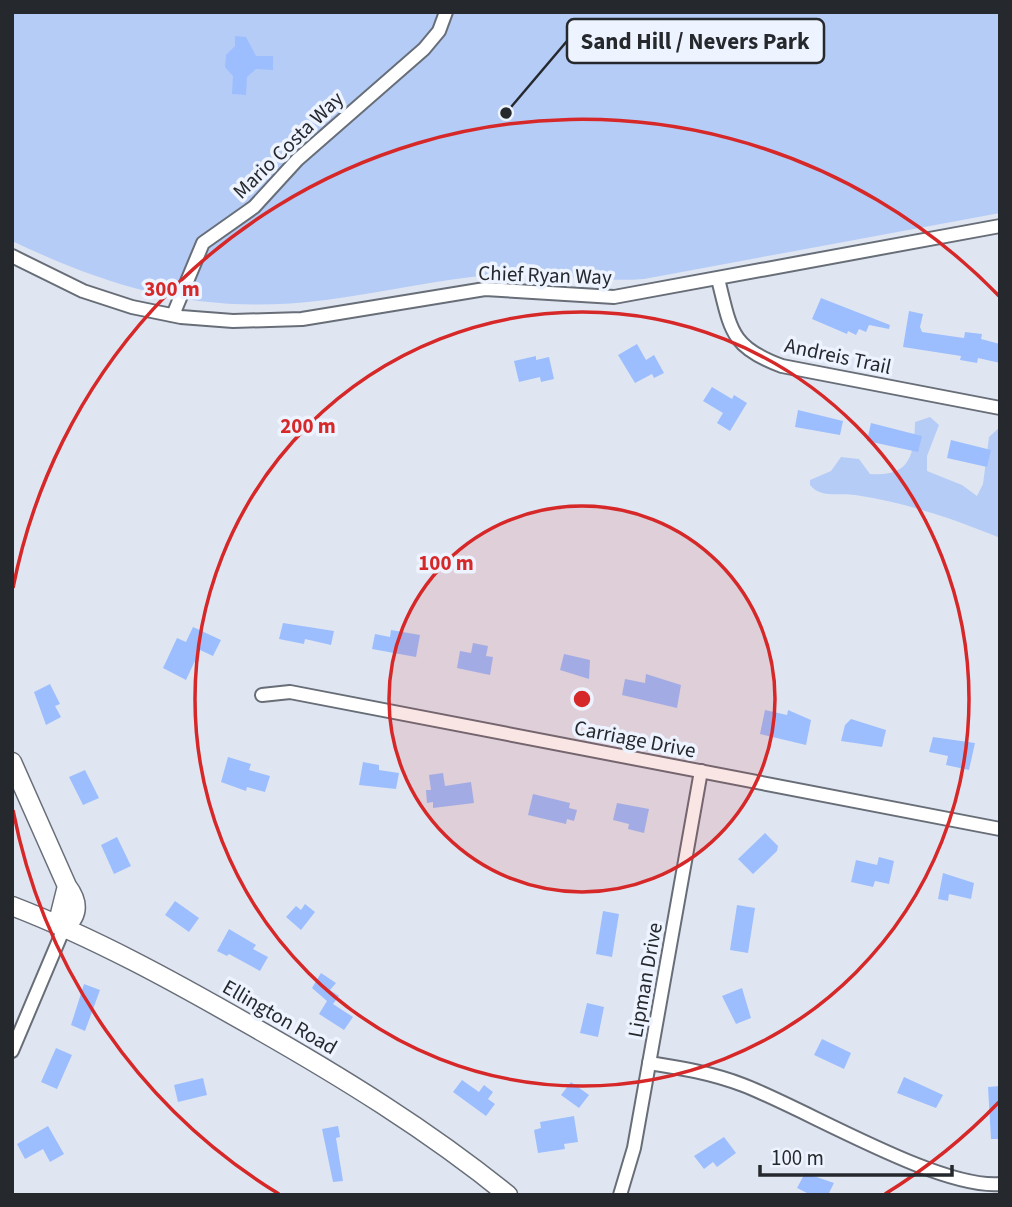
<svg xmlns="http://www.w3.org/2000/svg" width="1012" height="1207" font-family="'Source Sans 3',sans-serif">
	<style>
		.green { fill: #b5ccf7 }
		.building { fill: #9cbefe }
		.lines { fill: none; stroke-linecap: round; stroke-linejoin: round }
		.street-casing { stroke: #686e78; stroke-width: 16 }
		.secondary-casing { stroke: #686e78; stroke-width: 21 }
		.street { stroke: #fff; stroke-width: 12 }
		.secondary { stroke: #fff; stroke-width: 18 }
		.ring { fill: none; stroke: #d62828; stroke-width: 3.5 }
		.labels { text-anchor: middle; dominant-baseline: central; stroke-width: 7; stroke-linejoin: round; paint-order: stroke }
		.street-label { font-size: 21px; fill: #25282c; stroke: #edf3ff }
		.centre { fill: #d62828; stroke: #edf3ff; stroke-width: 3.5 }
		.ring-label { font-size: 21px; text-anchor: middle; font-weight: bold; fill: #d62828; stroke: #edf3ff; stroke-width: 7; stroke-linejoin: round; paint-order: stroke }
		.leader { fill: none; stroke: #25282c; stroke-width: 2.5 }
		.callout-dot { fill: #25282c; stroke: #edf3ff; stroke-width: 2.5 }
		.callout { fill: #edf3ff; stroke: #25282c; stroke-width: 2.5 }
		.callout-label { font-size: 23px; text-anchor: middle; font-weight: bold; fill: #25282c }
	</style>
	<rect width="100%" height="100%" fill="#e0e6f1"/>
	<g class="green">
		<path d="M 12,12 L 1000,12 L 1000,213 L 644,279 C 593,283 542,271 490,275 C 435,280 381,293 326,300 C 206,315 120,292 12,241 Z"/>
		<path d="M 930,417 L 939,425 L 927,456 L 927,471 L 962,485 L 977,496 L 983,484 L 989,437 L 1000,427 L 1000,538 C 954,519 904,502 855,495 C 839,492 821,499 810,485 L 810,480 L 831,471 L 841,457 L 859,459 L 870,474 C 910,477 914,456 915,422 Z"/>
	</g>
	<g class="building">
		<path d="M 235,36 L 246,37 L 256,56 L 273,56 L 273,70 L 256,69 L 247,77 L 246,95 L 232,94 L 233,76 L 225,67 L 226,55 L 235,46 Z"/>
		<path d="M 821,298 L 890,325 L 889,329 L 869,325 L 866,332 L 859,329 L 856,335 L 848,331 L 847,334 L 812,319 Z"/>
		<path d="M 909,311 L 923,314 L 920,327 L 922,332 L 964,338 L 965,332 L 982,334 L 981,339 L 1000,344 L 1000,363 L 978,358 L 977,363 L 960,360 L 961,356 L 903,347 Z"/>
		<path d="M 637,344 L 646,360 L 654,355 L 664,373 L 654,378 L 652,374 L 635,383 L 618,355 Z"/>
		<path d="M 536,356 L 536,360 L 549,357 L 554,379 L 541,382 L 540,377 L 519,382 L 514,361 Z"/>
		<path d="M 712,387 L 732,399 L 734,395 L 747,403 L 730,431 L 717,423 L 723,413 L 703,401 Z"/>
		<path d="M 798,410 L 843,421 L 840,435 L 795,427 Z"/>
		<path d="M 871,423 L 922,436 L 918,452 L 867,441 Z"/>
		<path d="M 951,440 L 991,450 L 987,467 L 947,458 Z"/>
		<path d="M 283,623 L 334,631 L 331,645 L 305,639 L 304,644 L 279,639 Z"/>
		<path d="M 193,627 L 221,640 L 213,656 L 200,650 L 186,680 L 163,668 L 177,638 L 186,642 Z"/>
		<path d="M 391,630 L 420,635 L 416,657 L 372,649 L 375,634 L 390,637 Z"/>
		<path d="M 473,643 L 488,646 L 486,656 L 493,657 L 490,675 L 457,668 L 460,651 L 471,653 Z"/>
		<path d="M 564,654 L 590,660 L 589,679 L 560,670 Z"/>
		<path d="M 646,674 L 681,685 L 677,708 L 622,695 L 625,679 L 645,683 Z"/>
		<path d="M 50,684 L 60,704 L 55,706 L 61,717 L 46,725 L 34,692 Z"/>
		<path d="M 765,710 L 787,715 L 788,710 L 811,720 L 806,745 L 760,734 Z"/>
		<path d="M 851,719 L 886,730 L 882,747 L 841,741 L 845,725 Z"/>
		<path d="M 933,737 L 975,743 L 969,770 L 946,765 L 948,756 L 929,752 Z"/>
		<path d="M 228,757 L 251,764 L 249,770 L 270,776 L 265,792 L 247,787 L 246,791 L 221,782 Z"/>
		<path d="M 363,762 L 379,765 L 379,770 L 399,773 L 396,789 L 359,785 Z"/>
		<path d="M 85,770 L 99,798 L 83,805 L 69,777 Z"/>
		<path d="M 443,773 L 445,786 L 471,782 L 474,803 L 433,808 L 433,802 L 427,803 L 426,790 L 431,790 L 429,775 Z"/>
		<path d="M 533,794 L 570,803 L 569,808 L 577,810 L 574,821 L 567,819 L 566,824 L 528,815 Z"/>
		<path d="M 617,803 L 649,809 L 644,833 L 628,829 L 629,824 L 613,820 Z"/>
		<path d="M 765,833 L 778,846 L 777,851 L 753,874 L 738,859 Z"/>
		<path d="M 117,837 L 131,866 L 114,874 L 101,845 Z"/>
		<path d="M 879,857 L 894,861 L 889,884 L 875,881 L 873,887 L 851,882 L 856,860 L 877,865 Z"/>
		<path d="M 943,873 L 974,883 L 971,899 L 949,894 L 948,901 L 938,899 Z"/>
		<path d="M 175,901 L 199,918 L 189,932 L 165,915 Z"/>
		<path d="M 305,904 L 315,912 L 301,930 L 286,917 L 296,906 L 301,910 Z"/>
		<path d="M 737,905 L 755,908 L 748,953 L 730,950 Z"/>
		<path d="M 603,911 L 619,914 L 612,957 L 596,954 Z"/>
		<path d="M 229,929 L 256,945 L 253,949 L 268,957 L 260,971 L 229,954 L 227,956 L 217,951 Z"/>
		<path d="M 321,973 L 336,983 L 330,990 L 339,996 L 333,1004 L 353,1017 L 344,1030 L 319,1014 L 327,1001 L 312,988 Z"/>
		<path d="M 84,984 L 100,990 L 85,1031 L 71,1025 Z"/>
		<path d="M 742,988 L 751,1018 L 736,1024 L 722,996 Z"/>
		<path d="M 587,1003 L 604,1007 L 598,1037 L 580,1033 Z"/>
		<path d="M 822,1039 L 851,1053 L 844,1069 L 814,1055 Z"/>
		<path d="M 56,1048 L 72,1055 L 57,1089 L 41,1082 Z"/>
		<path d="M 904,1077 L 943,1095 L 936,1108 L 897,1093 Z"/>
		<path d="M 203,1078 L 207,1095 L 178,1102 L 174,1085 Z"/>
		<path d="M 462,1080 L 479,1092 L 484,1085 L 493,1092 L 488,1099 L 495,1104 L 486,1116 L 453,1092 Z"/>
		<path d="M 571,1082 L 589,1095 L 579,1108 L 561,1095 Z"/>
		<path d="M 1000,1086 L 1000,1139 L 991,1139 L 988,1087 Z"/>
		<path d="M 574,1116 L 578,1142 L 564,1144 L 565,1149 L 538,1153 L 534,1130 L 541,1128 L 540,1122 Z"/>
		<path d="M 48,1126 L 64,1154 L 50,1162 L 43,1149 L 25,1159 L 17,1144 Z"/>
		<path d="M 338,1126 L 340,1137 L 336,1138 L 343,1181 L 333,1182 L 322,1129 Z"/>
		<path d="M 724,1137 L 736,1153 L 717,1167 L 713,1162 L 704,1169 L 694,1156 Z"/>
		<path d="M 805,1173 L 834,1183 L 828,1195 L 811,1195 L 797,1188 Z"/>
	</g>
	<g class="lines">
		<defs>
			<g id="street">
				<path d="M 12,256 L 83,291 L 132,307 L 181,317 L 233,321 L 302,319 L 485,289 L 614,297 L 1000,226"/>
				<path d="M 718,279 C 731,330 730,347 782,366 L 1000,408"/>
				<path d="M 173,315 L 203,243 L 254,207 L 297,160 L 424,49 L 439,31 L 446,12"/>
				<path d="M 262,695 L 290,692 L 1000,829"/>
				<path d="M 12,1051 L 64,928"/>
				<path d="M 649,1063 C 681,1068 712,1073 743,1085 C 806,1109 938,1189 1000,1184"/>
				<path d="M 620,1195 L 634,1148 L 701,771"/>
			</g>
			<g id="secondary">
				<path d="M 12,762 L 67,886 C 79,902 79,915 64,928 L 60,914 L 67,886"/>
				<path d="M 12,906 C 95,938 173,981 250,1025 C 340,1076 428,1130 508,1195"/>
			</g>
		</defs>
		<use href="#street" class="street-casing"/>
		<use href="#secondary" class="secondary-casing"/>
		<use href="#street" class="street"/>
		<use href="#secondary" class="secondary"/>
	</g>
	<circle cx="582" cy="699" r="193" fill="#d62828" fill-opacity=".12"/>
	<g class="ring">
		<circle cx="582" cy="699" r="193"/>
		<circle cx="582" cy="699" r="387"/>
		<path d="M999 1102A580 580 0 0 1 885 1194M279 1194A580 580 0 0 1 13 810M13 588A580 580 0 0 1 999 296"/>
	</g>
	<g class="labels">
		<g class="street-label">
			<text transform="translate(288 145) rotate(-44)">Mario Costa Way</text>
			<text transform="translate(545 275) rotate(2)">Chief Ryan Way</text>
			<text transform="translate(838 356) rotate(12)">Andreis Trail</text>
			<text transform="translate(635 739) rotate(11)">Carriage Drive</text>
			<text transform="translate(645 980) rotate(-80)">Lipman Drive</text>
			<text transform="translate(280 1017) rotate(30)">Ellington Road</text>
		</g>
	</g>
	<circle cx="582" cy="699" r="10" class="centre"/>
	<g class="ring-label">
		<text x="172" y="296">300 m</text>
		<text x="308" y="433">200 m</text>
		<text x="446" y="570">100 m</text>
	</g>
	<path class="leader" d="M506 113L567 41"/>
	<circle class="callout-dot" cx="506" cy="113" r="7"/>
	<rect class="callout" x="567" y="19" width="257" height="44" rx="7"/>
	<g class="callout-label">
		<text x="695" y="49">Sand Hill / Nevers Park</text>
	</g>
	<rect width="1012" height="1207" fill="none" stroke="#25282c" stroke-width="28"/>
	<path d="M760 1165v10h192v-10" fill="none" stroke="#25282c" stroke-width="3.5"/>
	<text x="771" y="1165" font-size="21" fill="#25282c" stroke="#edf3ff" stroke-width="5" paint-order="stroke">100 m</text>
</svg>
